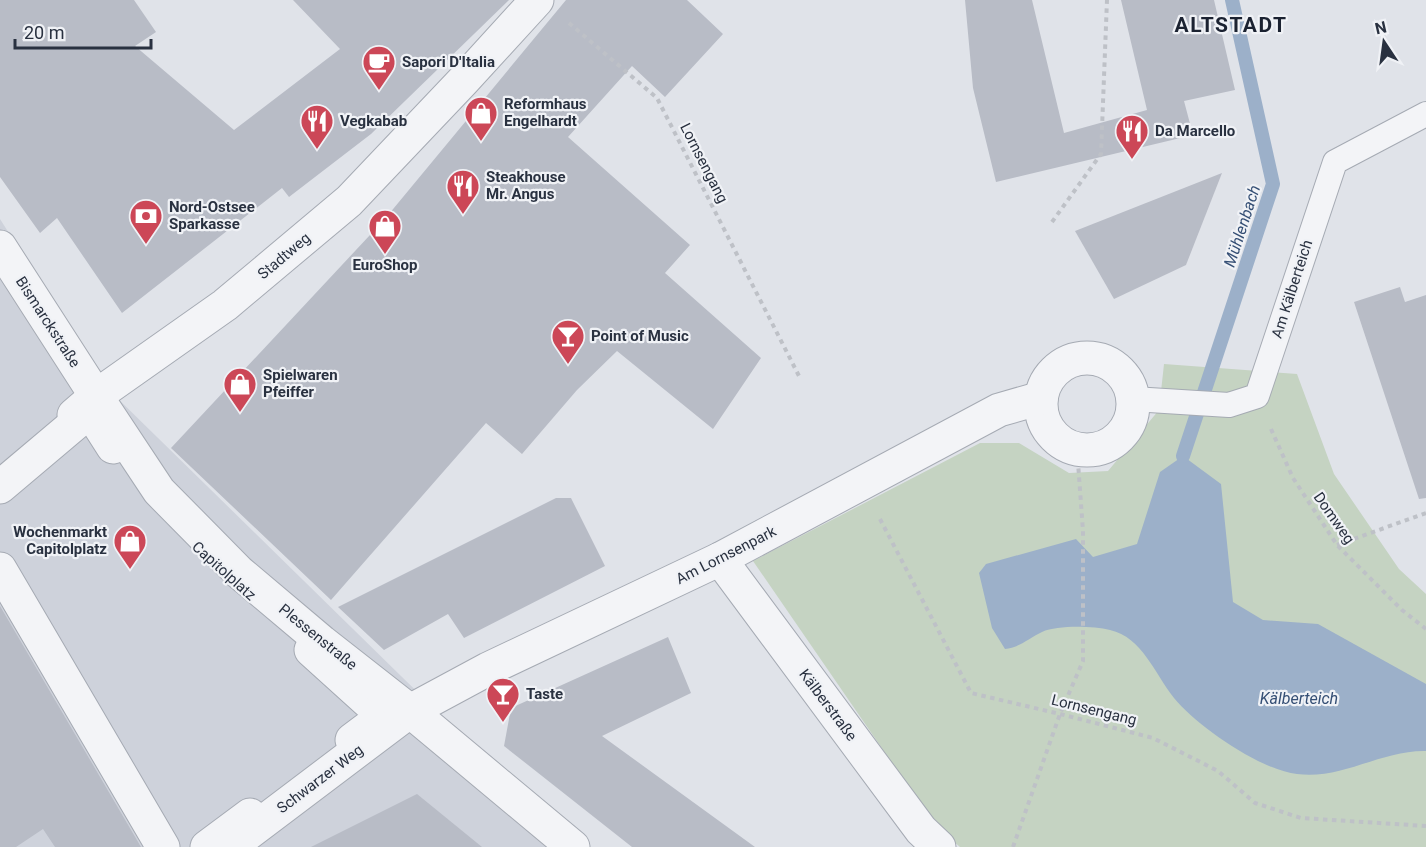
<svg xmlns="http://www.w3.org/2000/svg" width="1426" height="847" font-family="Roboto,sans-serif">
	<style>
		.built { fill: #ced2db }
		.green { fill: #c5d3c2 }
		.water { fill: #9cb0c9 }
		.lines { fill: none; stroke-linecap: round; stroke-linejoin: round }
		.stream { stroke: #9cb0c9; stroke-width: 14 }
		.building { fill: #b8bcc6 }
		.service-casing { stroke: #a5aab3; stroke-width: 26 }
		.pedestrian-casing { stroke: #a5aab3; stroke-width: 35 }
		.minor-casing { stroke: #a5aab3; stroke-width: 35 }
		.tertiary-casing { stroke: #a5aab3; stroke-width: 35 }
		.path { stroke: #bec1c7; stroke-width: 4; stroke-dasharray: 4.5 4.5; stroke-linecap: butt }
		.service { stroke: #f3f4f7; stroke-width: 24 }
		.pedestrian { stroke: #f3f4f7; stroke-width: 33 }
		.minor { stroke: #f3f4f7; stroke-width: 33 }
		.tertiary { stroke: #f3f4f7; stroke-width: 33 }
		.labels { text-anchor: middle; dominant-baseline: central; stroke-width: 4.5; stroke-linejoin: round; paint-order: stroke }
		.poi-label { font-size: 15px; font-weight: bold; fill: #293140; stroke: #f0f2f6; text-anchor: start }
		.street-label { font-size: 15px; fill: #293140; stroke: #f0f2f6 }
		.water-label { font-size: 16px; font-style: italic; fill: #344e74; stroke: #f0f2f6 }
		.district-label { font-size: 21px; font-weight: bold; letter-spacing: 1.5px; fill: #1b2231; stroke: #f0f2f6 }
	</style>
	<rect width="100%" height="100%" fill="#e0e3e9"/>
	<path class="built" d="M 0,219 L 108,389 L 450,724 L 585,847 L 0,847 Z"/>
	<path class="green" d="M 1164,364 L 1297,374 L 1334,474 L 1399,569 L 1426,594 L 1426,847 L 960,847 L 934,824 L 753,561 L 980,443 L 1019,443 L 1069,473 L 1108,471 L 1159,410 Z"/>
	<path class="water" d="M 1183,456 L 1221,484 L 1233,602 L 1263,620 L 1318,624 L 1426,684 L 1426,751 C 1381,750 1342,780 1297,774 C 1260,770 1197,726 1174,698 C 1155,674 1142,637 1110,630 C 1092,626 1058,625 1042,632 C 1029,638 1019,648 1005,649 L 992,628 L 979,573 L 986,564 L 1076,539 L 1093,557 L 1137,544 L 1160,472 Z"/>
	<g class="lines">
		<path class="stream" d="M 1183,456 L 1273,184 L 1232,0"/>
	</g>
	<g class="building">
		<path d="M 0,0 L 134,0 L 156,32 L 135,46 L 234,130 L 340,49 L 293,0 L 509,0 L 371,134 L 289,197 L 282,188 L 122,313 L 57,218 L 40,233 L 0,177 Z"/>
		<path d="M 566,0 L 687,0 L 723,34 L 665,97 L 632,66 L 568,137 L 690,245 L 665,273 L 761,358 L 713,429 L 617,351 L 577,390 L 522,454 L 486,423 L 331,600 L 171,448 L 384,220 Z"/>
		<path d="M 965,0 L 1032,0 L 1064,133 L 1147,110 L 1121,0 L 1214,0 L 1235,90 L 1184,101 L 1193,135 L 996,182 L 973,88 Z"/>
		<path d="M 1222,173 L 1186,265 L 1114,299 L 1075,231 Z"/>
		<path d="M 1400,287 L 1405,302 L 1426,295 L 1426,498 L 1419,499 L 1354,302 Z"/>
		<path d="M 556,498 L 571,498 L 605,566 L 464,638 L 448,614 L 384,650 L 338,607 Z"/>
		<path d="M 0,606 L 141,847 L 55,847 L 43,829 L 16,847 L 0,847 Z"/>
		<path d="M 668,637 L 691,693 L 602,736 L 755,847 L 632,847 L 504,746 L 511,708 Z"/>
		<path d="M 417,794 L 482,847 L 311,847 Z"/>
	</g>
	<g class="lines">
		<defs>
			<path id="service" d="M 1133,399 L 1229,405 L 1257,396 L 1335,162 L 1426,114"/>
			<g id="pedestrian">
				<path d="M 74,415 L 96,396 L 225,305 L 349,201 L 463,81 L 537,0"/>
				<path d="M 0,487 L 90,411 L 113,447"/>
				<path d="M 0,569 L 163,847"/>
				<path d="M 311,650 L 384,716 L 352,740"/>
				<path d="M 207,847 L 250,815"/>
			</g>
			<g id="minor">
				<circle cx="1087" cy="404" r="46"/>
				<path d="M 720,559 L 921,830 L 939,847"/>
				<path d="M 230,847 L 410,711 L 488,669 L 720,559 L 999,410 L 1041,398"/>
			</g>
			<path id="tertiary" d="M 0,247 L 96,396 L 159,491 L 239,572 L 322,642 L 410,711 L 573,847"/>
		</defs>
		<use href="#service" class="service-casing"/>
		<use href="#pedestrian" class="pedestrian-casing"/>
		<use href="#minor" class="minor-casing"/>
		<use href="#tertiary" class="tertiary-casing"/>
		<g class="path">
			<path d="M 569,23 L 657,98 L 799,376"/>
			<path d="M 1052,222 L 1101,154 L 1107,0"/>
			<path d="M 1271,429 L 1293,478 L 1337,545 L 1402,610 L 1426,629"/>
			<path d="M 880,519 L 971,693 L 1060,714 L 1153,738 L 1218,771 L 1255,803 L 1301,818 L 1426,826"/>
			<path d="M 1337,545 L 1426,513"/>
			<path d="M 1013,847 L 1060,714 L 1083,661 L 1083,531 L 1077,449"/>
		</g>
		<use href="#service" class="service"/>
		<use href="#pedestrian" class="pedestrian"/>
		<use href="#minor" class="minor"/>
		<use href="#tertiary" class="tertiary"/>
	</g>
	<defs>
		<symbol id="cafe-pin" viewBox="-11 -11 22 30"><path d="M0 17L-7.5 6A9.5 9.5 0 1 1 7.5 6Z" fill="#cc4757" stroke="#f0f2f6"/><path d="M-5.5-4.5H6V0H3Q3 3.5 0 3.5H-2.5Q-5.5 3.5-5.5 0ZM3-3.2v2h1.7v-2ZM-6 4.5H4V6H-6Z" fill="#fff"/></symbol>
		<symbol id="shop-pin" viewBox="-11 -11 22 30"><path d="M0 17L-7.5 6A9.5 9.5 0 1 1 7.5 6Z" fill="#cc4757" stroke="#f0f2f6"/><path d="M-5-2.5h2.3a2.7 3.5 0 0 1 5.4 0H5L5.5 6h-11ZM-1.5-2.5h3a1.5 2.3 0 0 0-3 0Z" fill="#fff"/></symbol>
		<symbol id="restaurant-pin" viewBox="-11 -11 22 30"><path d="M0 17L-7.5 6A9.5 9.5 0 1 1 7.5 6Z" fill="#cc4757" stroke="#f0f2f6"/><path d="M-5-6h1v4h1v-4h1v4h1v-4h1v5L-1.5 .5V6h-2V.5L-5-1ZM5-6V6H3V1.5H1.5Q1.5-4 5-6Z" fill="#fff"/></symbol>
		<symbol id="bank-pin" viewBox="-11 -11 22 30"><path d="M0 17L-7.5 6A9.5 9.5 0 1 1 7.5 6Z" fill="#cc4757" stroke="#f0f2f6"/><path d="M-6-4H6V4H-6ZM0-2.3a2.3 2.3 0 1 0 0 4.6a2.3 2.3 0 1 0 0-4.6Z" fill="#fff"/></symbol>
		<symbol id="bar-pin" viewBox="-11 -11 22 30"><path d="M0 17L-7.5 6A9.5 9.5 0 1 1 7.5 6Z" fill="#cc4757" stroke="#f0f2f6"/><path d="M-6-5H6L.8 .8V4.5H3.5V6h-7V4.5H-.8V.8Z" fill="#fff"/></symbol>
	</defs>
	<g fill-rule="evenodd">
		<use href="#cafe-pin" x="360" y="43" width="38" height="52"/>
		<use href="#shop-pin" x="462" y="94" width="38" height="52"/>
		<use href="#restaurant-pin" x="298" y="102" width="38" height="52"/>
		<use href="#restaurant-pin" x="1113" y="112" width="38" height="52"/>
		<use href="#restaurant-pin" x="444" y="167" width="38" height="52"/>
		<use href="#bank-pin" x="127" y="197" width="38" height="52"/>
		<use href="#shop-pin" x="366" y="207" width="38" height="52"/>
		<use href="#bar-pin" x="549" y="317" width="38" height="52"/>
		<use href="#shop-pin" x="221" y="365" width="38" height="52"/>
		<use href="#shop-pin" x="111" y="522" width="38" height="52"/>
		<use href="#bar-pin" x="484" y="675" width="38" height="52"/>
	</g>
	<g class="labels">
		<g class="poi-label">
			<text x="402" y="62">Sapori D'Italia</text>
			<text x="504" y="104">Reformhaus<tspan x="504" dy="17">Engelhardt</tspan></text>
			<text x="340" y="121">Vegkabab</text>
			<text x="1155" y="131">Da Marcello</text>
			<text x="486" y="177">Steakhouse<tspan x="486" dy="17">Mr. Angus</tspan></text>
			<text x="169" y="207">Nord-Ostsee<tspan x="169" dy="17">Sparkasse</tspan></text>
			<text x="385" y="265" text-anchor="middle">EuroShop</text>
			<text x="591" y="336">Point of Music</text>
			<text x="263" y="375">Spielwaren<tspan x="263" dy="17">Pfeiffer</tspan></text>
			<text x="107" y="532" text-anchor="end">Wochenmarkt<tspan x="107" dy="17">Capitolplatz</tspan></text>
			<text x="526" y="694">Taste</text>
		</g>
		<g class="street-label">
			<text transform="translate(704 163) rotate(63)">Lornsengang</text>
			<text transform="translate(284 256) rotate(-40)">Stadtweg</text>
			<text transform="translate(1292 289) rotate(-72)">Am Kälberteich</text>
			<text transform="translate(48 322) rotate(57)">Bismarckstraße</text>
			<text transform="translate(1334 518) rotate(55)">Domweg</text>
			<text transform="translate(726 555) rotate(-27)">Am Lornsenpark</text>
			<text transform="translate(224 571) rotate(42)">Capitolplatz</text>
			<text transform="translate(318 637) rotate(39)">Plessenstraße</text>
			<text transform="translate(828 705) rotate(53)">Kälberstraße</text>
			<text transform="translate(1094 710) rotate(14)">Lornsengang</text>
			<text transform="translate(320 779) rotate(-37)">Schwarzer Weg</text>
		</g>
		<g class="water-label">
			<text transform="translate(1242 226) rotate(-72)">Mühlenbach</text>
			<text x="1299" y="698">Kälberteich</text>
		</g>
		<g class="district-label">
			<text x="1231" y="25">ALTSTADT</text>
		</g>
	</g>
	<g transform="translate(1384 42) rotate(347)" stroke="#f0f2f6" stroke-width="4.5" paint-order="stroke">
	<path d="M0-4.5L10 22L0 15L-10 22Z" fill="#293140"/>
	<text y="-9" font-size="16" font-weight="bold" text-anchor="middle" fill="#293140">N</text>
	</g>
	<path d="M15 39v9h136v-9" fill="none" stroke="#293140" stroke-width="3"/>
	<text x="24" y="39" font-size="18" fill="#293140" stroke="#f0f2f6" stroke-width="4.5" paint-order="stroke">20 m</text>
</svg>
